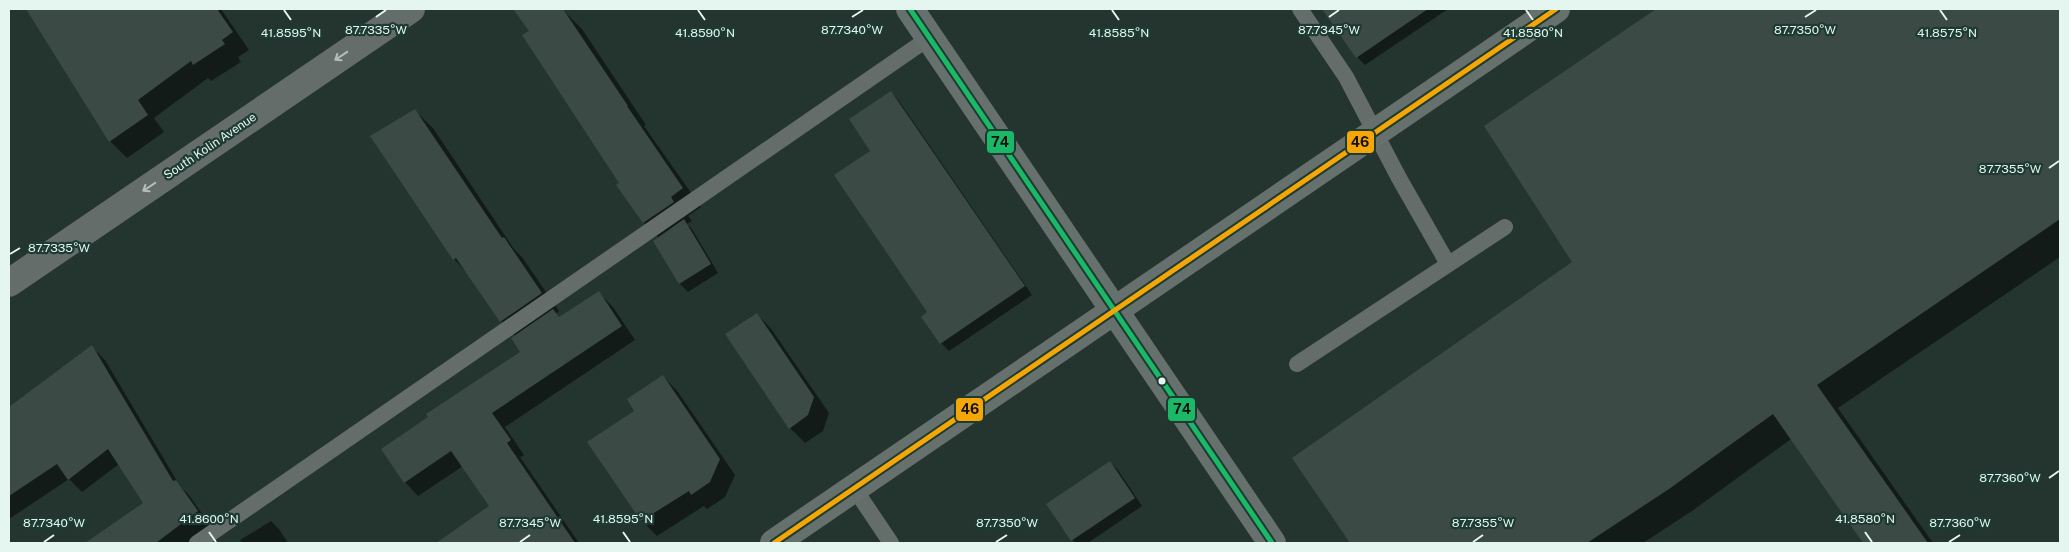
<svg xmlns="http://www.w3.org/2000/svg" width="2069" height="552" font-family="'Public Sans',sans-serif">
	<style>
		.shadow { fill: #0007 }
		.building { fill: #3c4a45 }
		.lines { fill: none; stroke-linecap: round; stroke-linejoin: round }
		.lane { stroke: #656d6b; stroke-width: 16 }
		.street { stroke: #656d6b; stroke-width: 28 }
		.secondary { stroke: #66706c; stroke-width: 28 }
		.bus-1-casing { stroke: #1d3b32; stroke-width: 9 }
		.bus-2-casing { stroke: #1d3b32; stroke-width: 9 }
		.bus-1 { stroke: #1ab867; stroke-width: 5 }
		.bus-2 { stroke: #f7a600; stroke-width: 5 }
		.oneway { stroke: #b2bfbb }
		.ticks { fill: none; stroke: #e5f6f0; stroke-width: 2 }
		.bus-dot { fill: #e5f6f0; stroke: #1d3b32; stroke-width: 2 }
		.labels { text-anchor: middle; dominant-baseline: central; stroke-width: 4.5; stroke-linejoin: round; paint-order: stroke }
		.street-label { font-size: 12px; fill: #e5f6f0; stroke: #1d3b32 }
		.ticks-label { font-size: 12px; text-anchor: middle; fill: #e5f6f0; stroke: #1d3b32; stroke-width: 4.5; stroke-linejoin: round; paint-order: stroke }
		.line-badge { stroke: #1d3b32; stroke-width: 2 }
		.pale-badge-label { font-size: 14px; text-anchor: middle; font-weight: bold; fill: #111 }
	</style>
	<rect width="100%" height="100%" fill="#24342f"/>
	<g class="shadow">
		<path d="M 48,9 L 221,9 L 249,50 L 238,57 L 241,62 L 211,81 L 208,78 L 154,118 L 164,132 L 127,158 L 110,141 L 34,19 Z"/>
		<path d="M 1324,9 L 1448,9 L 1365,65 L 1357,57 Z"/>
		<path d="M 1658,9 L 2060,9 L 2060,257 L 1838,408 L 1933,543 L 1865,543 L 1791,439 L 1692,511 L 1643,543 L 1352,543 L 1294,458 L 1574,262 L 1486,126 Z"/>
		<path d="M 563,10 L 582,29 L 646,125 L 644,126 L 701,207 L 688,216 L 692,221 L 687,224 L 692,229 L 718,273 L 688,292 L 680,284 L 659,238 L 644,223 L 618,185 L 621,183 Z"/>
		<path d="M 891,92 L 899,101 L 1032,295 L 949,351 L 941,343 L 928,313 L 872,151 Z"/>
		<path d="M 414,110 L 433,128 L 514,249 L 522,257 L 559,311 L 556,314 L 560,318 L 599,293 L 613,307 L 635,340 L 505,427 L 524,455 L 520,457 L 579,543 L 437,543 L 490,507 L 463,466 L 418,496 L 405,482 L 522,352 L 516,337 L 501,321 L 469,275 L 454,259 Z"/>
		<path d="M 757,314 L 772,330 L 829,413 L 823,431 L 805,443 L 790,428 Z"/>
		<path d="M 92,347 L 105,360 L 180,486 L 189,495 L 210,525 L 187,543 L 87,543 L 144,504 L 119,464 L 82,492 L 69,479 L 9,519 L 9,409 Z"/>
		<path d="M 663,376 L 678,392 L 735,475 L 725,497 L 707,509 L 704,506 L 657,536 L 641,520 Z"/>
		<path d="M 1110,462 L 1118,470 L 1142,506 L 1088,543 L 1075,543 L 1048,505 Z"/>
		<path d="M 271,521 L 279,529 L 288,543 L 242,543 L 240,540 Z"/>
	</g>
	<g class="building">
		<path d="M 26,9 L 217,9 L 233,32 L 222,40 L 225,44 L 193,65 L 191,61 L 138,100 L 148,115 L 109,142 Z"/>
		<path d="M 513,9 L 563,9 L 628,106 L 627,106 L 683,188 L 671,197 L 674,202 L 643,223 L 616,185 L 619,183 L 522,35 L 529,31 Z"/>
		<path d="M 1322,9 L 1428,9 L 1356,58 Z"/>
		<path d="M 1656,9 L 2060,9 L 2060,219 L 1817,385 L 1928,543 L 1863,543 L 1773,414 L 1669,489 L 1587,543 L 1350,543 L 1292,458 L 1572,262 L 1484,126 Z"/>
		<path d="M 891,91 L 1025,286 L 940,344 L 921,317 L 927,312 L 834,175 L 870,151 L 849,119 Z"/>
		<path d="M 415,109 L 502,238 L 504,237 L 542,293 L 500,322 L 456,258 L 453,260 L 370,136 Z"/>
		<path d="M 684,219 L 711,264 L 679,284 L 653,241 Z"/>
		<path d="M 599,291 L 622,326 L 492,413 L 511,440 L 507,443 L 575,543 L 436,543 L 489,506 L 451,451 L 404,483 L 381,449 L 428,417 L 426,414 L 520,352 L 511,338 L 553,309 L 559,317 Z"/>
		<path d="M 757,313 L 814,397 L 808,415 L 789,429 L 725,334 Z"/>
		<path d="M 92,345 L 173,481 L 176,480 L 198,511 L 156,543 L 85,543 L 143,503 L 108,449 L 68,480 L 57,464 L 9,496 L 9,407 Z"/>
		<path d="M 663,375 L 720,459 L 710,482 L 691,495 L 689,491 L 641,521 L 587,442 L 634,411 L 627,399 Z"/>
		<path d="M 1110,461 L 1135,498 L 1071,541 L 1046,504 Z"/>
	</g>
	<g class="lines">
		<g class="lane">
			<path d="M 1300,9 L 1346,77 L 1399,178 L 1448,264"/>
			<path d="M 1297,364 L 1505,227"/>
			<path d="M 854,488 L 891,543"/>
			<path d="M 197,543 L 929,38"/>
		</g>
		<path class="street" d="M 9,283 L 411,9"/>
		<g class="secondary">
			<path d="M 910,9 L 1272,543"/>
			<path d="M 774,543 L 1556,9"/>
		</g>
		<defs>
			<path id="bus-1" d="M 910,9 L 1272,543"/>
			<path id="bus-2" d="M 774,543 L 1556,9"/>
		</defs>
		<use href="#bus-1" class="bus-1-casing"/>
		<use href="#bus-2" class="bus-2-casing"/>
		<use href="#bus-1" class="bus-1"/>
		<use href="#bus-2" class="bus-2"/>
	</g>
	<defs><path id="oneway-shaft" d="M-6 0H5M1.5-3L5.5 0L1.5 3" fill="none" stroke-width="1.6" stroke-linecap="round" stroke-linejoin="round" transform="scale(1.25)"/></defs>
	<g class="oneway">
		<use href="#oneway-shaft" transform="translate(341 56) rotate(146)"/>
		<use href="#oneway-shaft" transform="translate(149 187) rotate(146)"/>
	</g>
	<path class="ticks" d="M 284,10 L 291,20M 698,10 L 705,20M 1112,10 L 1119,20M 1526,10 L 1533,20M 1940,10 L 1947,20M 376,17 L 386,10M 852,17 L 863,10M 1329,17 L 1339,10M 1805,17 L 1816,10M 2049,168 L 2059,161M 10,254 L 20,248M 2049,478 L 2059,471M 209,532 L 216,542M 623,532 L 630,542M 1865,532 L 1872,542M 44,542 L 54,535M 520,542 L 530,535M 996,542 L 1007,535M 1473,542 L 1483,535M 1949,542 L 1960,535"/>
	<circle class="bus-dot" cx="1162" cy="381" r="4.5"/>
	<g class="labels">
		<g class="street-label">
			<text transform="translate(210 146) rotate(-34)">South Kolin Avenue</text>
		</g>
	</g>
	<g class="ticks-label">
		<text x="376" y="34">87.7335°W</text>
		<text x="852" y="34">87.7340°W</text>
		<text x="1329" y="34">87.7345°W</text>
		<text x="1805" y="34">87.7350°W</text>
		<text x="291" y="37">41.8595°N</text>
		<text x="705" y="37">41.8590°N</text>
		<text x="1119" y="37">41.8585°N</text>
		<text x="1533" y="37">41.8580°N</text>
		<text x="1947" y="37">41.8575°N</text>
		<text x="2010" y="173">87.7355°W</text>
		<text x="59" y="252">87.7335°W</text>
		<text x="2010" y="482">87.7360°W</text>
		<text x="209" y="523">41.8600°N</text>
		<text x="623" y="523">41.8595°N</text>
		<text x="1865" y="523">41.8580°N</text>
		<text x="54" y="527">87.7340°W</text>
		<text x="530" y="527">87.7345°W</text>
		<text x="1007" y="527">87.7350°W</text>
		<text x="1483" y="527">87.7355°W</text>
		<text x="1960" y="527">87.7360°W</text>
	</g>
	<g class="line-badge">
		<rect x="986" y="130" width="29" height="24" rx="5" fill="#1ab867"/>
		<rect x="1346" y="130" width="29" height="24" rx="5" fill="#f7a600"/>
		<rect x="955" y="397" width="29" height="25" rx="5" fill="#f7a600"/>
		<rect x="1167" y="397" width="29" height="25" rx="5" fill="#1ab867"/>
	</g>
	<g class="pale-badge-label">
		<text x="1000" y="147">74</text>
		<text x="1360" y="147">46</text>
		<text x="970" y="414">46</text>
		<text x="1182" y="414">74</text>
	</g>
	<rect width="2069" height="552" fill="none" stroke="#e5f6f0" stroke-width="20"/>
</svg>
